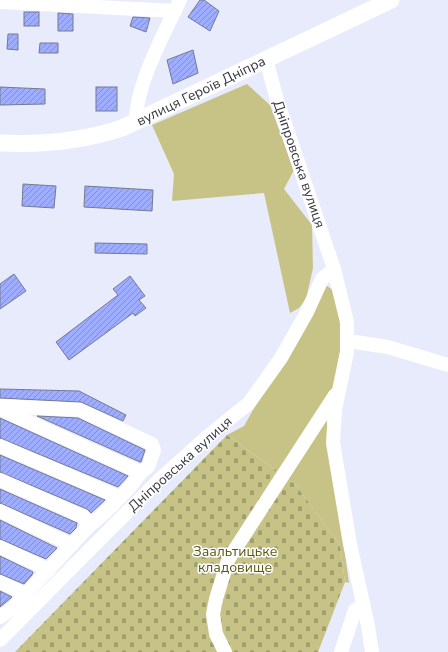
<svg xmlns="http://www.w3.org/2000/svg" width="448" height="652" font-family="'Nunito Sans',sans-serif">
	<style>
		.green { fill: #c7c386 }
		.cemetery { fill: url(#cemetery-stones) }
		.building { fill: url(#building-hatch); stroke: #767a8c }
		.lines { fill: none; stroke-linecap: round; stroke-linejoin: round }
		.minor { stroke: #fff; stroke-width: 14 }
		.major { stroke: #fff; stroke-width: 17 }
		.labels { text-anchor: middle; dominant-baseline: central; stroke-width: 3; stroke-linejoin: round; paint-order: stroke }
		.street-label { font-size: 14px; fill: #373841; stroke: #fff }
		.park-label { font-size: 14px; fill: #5d580f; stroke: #fff }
	</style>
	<defs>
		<pattern id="cemetery-stones" width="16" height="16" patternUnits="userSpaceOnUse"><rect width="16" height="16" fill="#c7c386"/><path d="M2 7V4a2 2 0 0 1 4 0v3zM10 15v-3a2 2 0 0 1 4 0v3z" fill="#a29f6f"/></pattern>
		<pattern id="building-hatch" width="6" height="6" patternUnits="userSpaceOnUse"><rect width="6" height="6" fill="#9eadff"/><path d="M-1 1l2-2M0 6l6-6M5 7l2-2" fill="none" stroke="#828ed0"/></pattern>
	</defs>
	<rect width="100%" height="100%" fill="#e7ebfc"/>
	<g class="green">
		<path d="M 247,84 L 270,105 L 294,170 L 284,189 L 312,225 L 313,268 L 306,299 L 299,308 L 290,313 L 264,193 L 172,201 L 174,174 L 152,125 Z"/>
		<path d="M 324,284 L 333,290 L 340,320 L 341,345 L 335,383 L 326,399 L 326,416 L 349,583 L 345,582 L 340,545 L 295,484 L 227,435 L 244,426 Z"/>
	</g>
	<path class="cemetery" d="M 227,435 L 295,484 L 340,545 L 345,582 L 318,652 L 15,652 Z"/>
	<g class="building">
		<path d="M 200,0 L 204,0 L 219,11 L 210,31 L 188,17 Z"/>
		<rect x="24" y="12" width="15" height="14"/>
		<path d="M 58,13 L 73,14 L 73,31 L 58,31 Z"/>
		<path d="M 133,17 L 150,18 L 146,32 L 130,26 Z"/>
		<path d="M 8,34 L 18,34 L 18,50 L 7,49 Z"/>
		<path d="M 40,43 L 58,43 L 58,53 L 39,53 Z"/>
		<path d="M 193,50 L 198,73 L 173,84 L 167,60 Z"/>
		<path d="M 0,87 L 45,89 L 45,104 L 0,105 Z"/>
		<rect x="96" y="87" width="21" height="24"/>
		<path d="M 23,184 L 56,186 L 54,208 L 22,206 Z"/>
		<path d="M 85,186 L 153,190 L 152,211 L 84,207 Z"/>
		<path d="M 95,243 L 147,244 L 147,254 L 95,253 Z"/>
		<path d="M 14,274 L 26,291 L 0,309 L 0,284 Z"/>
		<path d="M 130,276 L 145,296 L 139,300 L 146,308 L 135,316 L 133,313 L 69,360 L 56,342 L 118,295 L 113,289 Z"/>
		<path d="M 0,389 L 79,391 L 126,415 L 123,421 L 81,402 L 0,398 Z"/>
		<path d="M 37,416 L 78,418 L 145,450 L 141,462 L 140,462 Z"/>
		<path d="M 0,418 L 128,476 L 118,487 L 0,438 Z"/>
		<path d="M 0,455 L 105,500 L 91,513 L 87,509 L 0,472 Z"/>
		<path d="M 0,489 L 77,523 L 76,528 L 70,534 L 0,503 Z"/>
		<path d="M 0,520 L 57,548 L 46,559 L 0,539 Z"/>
		<path d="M 0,556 L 33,572 L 32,575 L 24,584 L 0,574 Z"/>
		<path d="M 0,591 L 12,597 L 0,607 Z"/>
	</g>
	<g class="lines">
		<g class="minor">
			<path d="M 0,2 L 175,11"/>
			<path d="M 266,59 L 277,100 L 334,269 L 347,322 L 347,352 L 335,410 L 333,443 L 350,544 L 368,626 L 372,652"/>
			<path d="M 136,123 C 135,86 164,34 180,0"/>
			<path d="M 348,341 L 388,347 L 448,365"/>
			<path d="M 0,406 L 80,410 L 152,444 L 154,450 L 148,467 C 138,473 136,480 129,488 C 116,502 103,515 88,527"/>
			<path d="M 0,409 L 140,472"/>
			<path d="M 0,446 L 119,497"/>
			<path d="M 0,480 L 84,517 L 88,527 L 13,608 L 0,617"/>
			<path d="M 0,511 L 72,545"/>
			<path d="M 0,547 L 49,570"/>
			<path d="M 0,582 L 26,594"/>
			<path d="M 0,640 L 159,480 L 208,436 L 249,403 L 281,358 L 307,312 L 322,279 L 334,269"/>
			<path d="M 225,652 L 216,634 L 213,614 L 216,599 L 228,560 L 335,395"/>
			<path d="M 341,652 L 355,610 L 364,606"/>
		</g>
		<path class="major" d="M 0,143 C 42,145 83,141 122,128 L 391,0"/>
	</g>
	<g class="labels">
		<g class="street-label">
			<text transform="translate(201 91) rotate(-26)">вулиця Героїв Дніпра</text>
			<text transform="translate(299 164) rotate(71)">Дніпровська вулиця</text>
			<text transform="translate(180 464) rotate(-42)">Дніпровська вулиця</text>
		</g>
		<g class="park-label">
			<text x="235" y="551">Заальтицьке<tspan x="235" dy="16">кладовище</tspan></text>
		</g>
	</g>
</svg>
